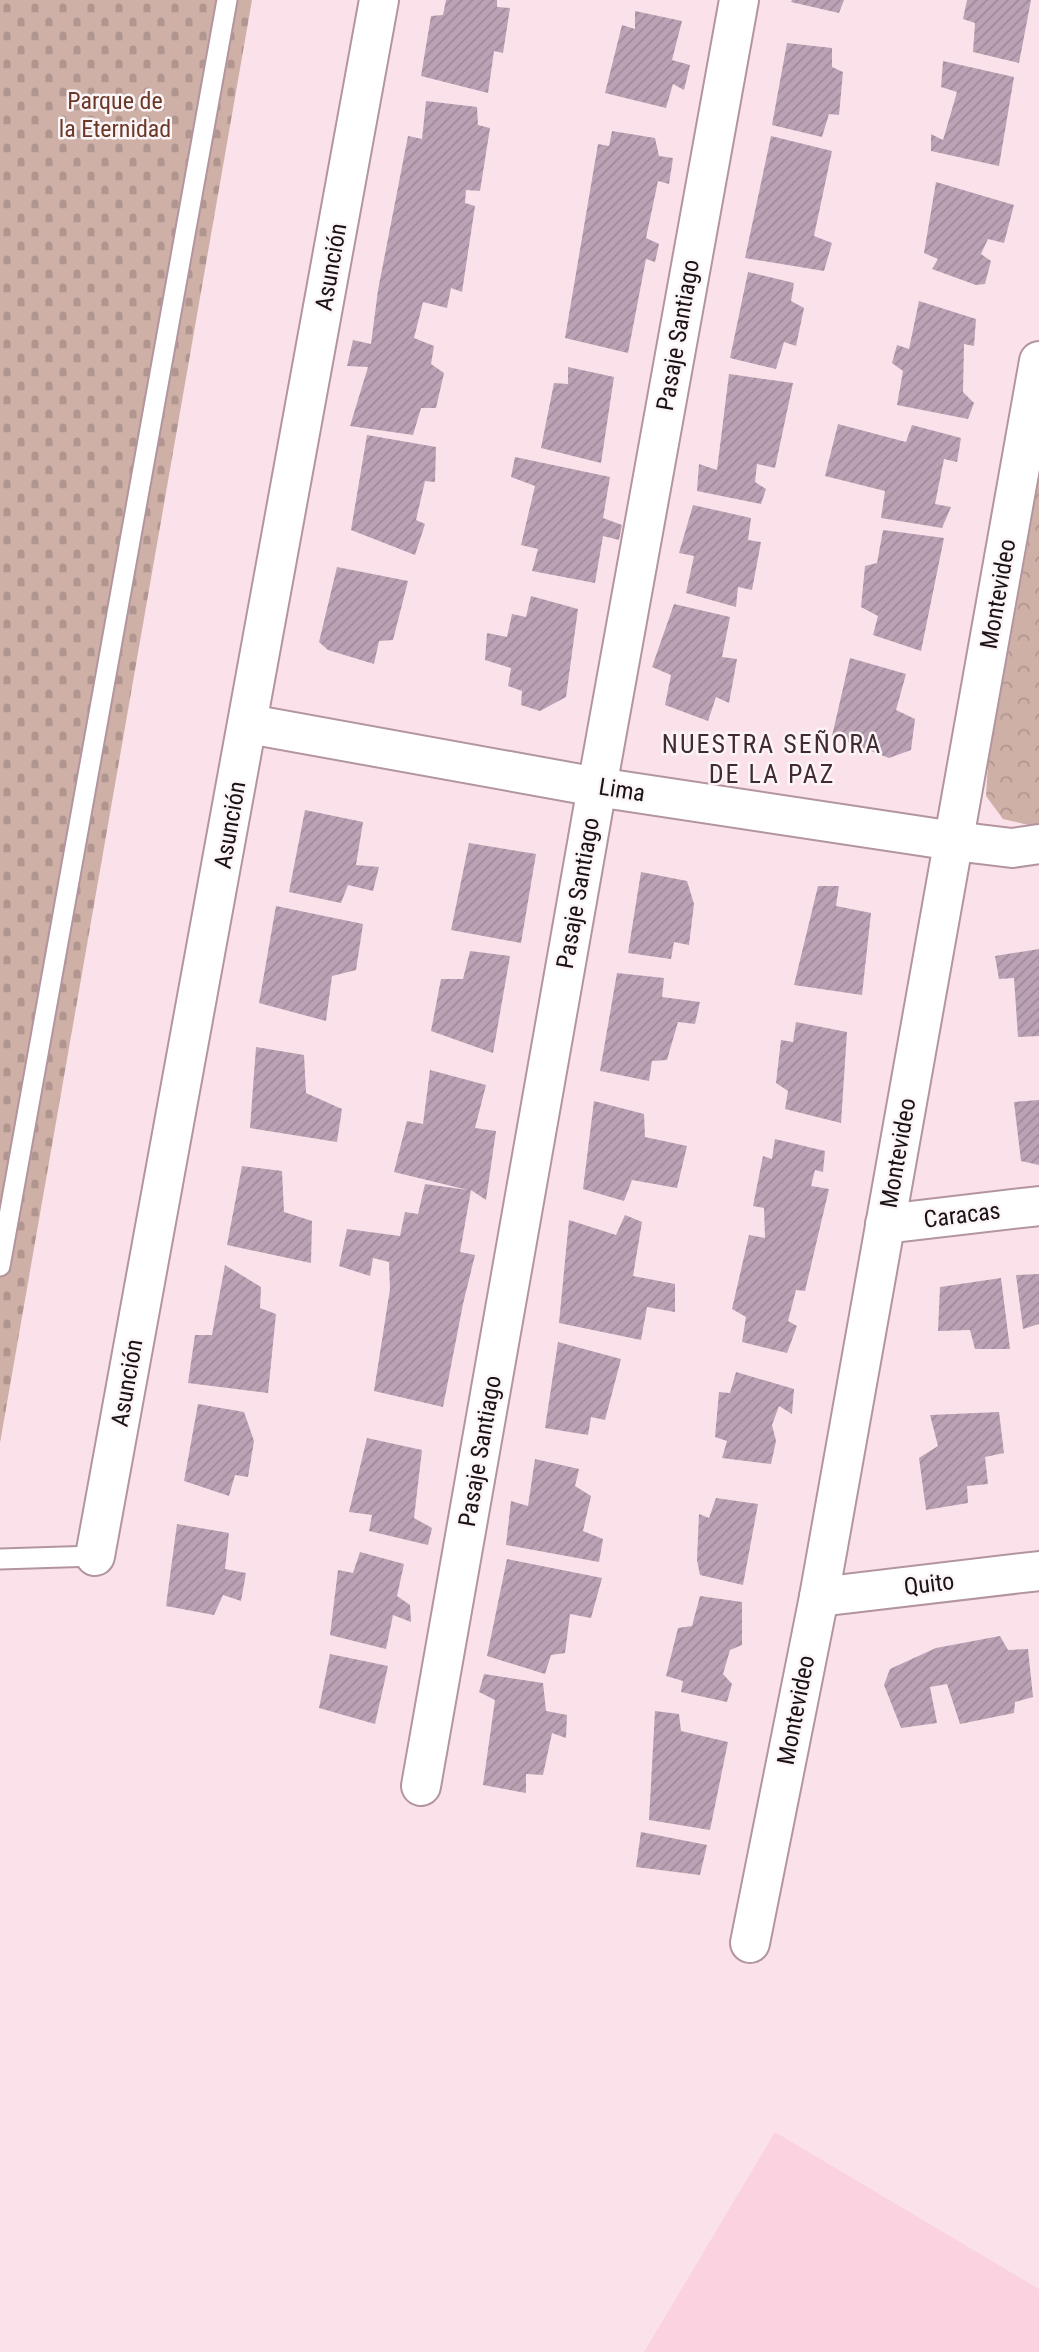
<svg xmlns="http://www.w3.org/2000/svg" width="1039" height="2352" font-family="'Roboto Condensed',sans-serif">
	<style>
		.built { fill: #fbd3e0 }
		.cemetery { fill: url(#cemetery-stones) }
		.park { fill: url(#park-crowns) }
		.building { fill: url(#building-hatch) }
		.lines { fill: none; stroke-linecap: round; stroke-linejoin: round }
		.lane-casing { stroke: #b2959f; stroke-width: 23 }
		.street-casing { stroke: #b2959f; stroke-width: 42 }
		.lane { stroke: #fff; stroke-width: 19 }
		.street { stroke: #fff; stroke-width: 38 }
		.labels { text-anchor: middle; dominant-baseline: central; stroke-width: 5; stroke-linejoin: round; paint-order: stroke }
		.park-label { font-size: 24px; fill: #6b3828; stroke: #fbf5f7 }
		.street-label { font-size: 24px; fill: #1c1216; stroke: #fbf5f7 }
		.neighbourhood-label { font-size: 26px; letter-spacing: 2px; fill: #422a33; stroke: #fbf5f7 }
	</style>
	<defs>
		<pattern id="cemetery-stones" width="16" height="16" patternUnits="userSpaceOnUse" patternTransform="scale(1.75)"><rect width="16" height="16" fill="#ceb0a7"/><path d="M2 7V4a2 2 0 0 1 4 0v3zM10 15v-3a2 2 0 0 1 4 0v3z" fill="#b0968f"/></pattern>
		<pattern id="park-crowns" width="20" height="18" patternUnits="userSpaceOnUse" patternTransform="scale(1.75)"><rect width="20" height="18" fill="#ceb0a7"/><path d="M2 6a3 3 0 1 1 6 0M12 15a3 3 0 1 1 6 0" fill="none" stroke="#b0968f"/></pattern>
		<pattern id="building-hatch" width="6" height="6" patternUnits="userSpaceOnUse" patternTransform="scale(1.75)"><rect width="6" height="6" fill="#bba2b4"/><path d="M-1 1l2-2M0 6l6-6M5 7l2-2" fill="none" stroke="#a08a9a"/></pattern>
	</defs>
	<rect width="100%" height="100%" fill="#fbe2ea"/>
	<path class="built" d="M 775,2132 L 1039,2289 L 1039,2352 L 644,2352 Z"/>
	<path class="cemetery" d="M 0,0 L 252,0 L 0,1443 Z"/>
	<path class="park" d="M 1039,479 L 1039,824 L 1029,825 L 1003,819 L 986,796 L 988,764 Z"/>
	<g class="building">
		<path d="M 446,0 L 497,0 L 497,7 L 510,8 L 503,53 L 494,51 L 488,93 L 421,76 L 431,16 L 443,15 Z"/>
		<path d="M 792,0 L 844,0 L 839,13 L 791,2 Z"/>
		<path d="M 967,0 L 1031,0 L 1019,63 L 973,52 L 975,23 L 963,19 Z"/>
		<path d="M 635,11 L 682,21 L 672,60 L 690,65 L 684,90 L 673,84 L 666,108 L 605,93 L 622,25 L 635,29 Z"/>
		<path d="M 787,43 L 832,48 L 832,67 L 843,72 L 839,115 L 829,114 L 822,137 L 772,125 Z"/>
		<path d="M 943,61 L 1014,77 L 999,166 L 931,151 L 931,134 L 943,140 L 957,92 L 941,87 Z"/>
		<path d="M 426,101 L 477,107 L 478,125 L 490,128 L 480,191 L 466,190 L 465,203 L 475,206 L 462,292 L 451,288 L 447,308 L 423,302 L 414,338 L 434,346 L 431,364 L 444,373 L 436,408 L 421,408 L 413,435 L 350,426 L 368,367 L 347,366 L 353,340 L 371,344 L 378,290 L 408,136 L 422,139 Z"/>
		<path d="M 612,131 L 655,138 L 659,156 L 673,158 L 669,184 L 658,181 L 646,238 L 659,244 L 655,262 L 646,259 L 628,353 L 565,338 L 598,144 L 609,146 Z"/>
		<path d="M 771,136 L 832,151 L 814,236 L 832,243 L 824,271 L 745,258 Z"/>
		<path d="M 936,182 L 1014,205 L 1004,243 L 988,239 L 981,254 L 991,261 L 985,284 L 976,285 L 932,269 L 938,259 L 924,253 Z"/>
		<path d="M 748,272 L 794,283 L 791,301 L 804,308 L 796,346 L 784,342 L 776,369 L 730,358 Z"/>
		<path d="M 919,301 L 976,319 L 974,346 L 964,344 L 963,392 L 974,403 L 968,419 L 897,405 L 903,371 L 892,363 L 897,345 L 909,349 Z"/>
		<path d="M 568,367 L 614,377 L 601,463 L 541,448 L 554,383 L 568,384 Z"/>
		<path d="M 729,374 L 793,383 L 775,468 L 757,464 L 755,482 L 766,489 L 761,504 L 697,491 L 699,464 L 717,470 Z"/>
		<path d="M 838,424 L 906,442 L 912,425 L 961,438 L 957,462 L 944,459 L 935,504 L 951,507 L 942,528 L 881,518 L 885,491 L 825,476 Z"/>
		<path d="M 367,435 L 436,447 L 435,482 L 425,481 L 416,520 L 425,524 L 415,555 L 351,530 Z"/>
		<path d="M 515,457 L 610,477 L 603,518 L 622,525 L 619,540 L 603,536 L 595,583 L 532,571 L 538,549 L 521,545 L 535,486 L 511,477 Z"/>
		<path d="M 693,505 L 751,518 L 748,540 L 761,542 L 752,590 L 738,587 L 736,607 L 686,593 L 694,556 L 679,553 Z"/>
		<path d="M 883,530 L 944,538 L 921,651 L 873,635 L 878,616 L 861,607 L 865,566 L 877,563 Z"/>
		<path d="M 337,567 L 408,581 L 393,640 L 379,641 L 374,664 L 328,650 L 319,642 Z"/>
		<path d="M 531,596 L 578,609 L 566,697 L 540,711 L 521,705 L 522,691 L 508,686 L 511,668 L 485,660 L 487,633 L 507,637 L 512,614 L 526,617 Z"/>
		<path d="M 674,604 L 730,617 L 722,657 L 737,659 L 729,703 L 716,697 L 708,721 L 665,705 L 671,675 L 652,667 Z"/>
		<path d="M 850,658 L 906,674 L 896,710 L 915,719 L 911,750 L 889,758 L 832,736 Z"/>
		<path d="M 305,810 L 363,822 L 356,865 L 379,867 L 373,891 L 348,885 L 341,903 L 289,892 Z"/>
		<path d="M 469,843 L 536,854 L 521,943 L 451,930 Z"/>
		<path d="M 641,872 L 687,881 L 694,904 L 689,945 L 674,942 L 671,959 L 628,953 Z"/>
		<path d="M 818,886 L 839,886 L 836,906 L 871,913 L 862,995 L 794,985 Z"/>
		<path d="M 276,906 L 363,924 L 356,970 L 332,976 L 326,1021 L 259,1003 Z"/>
		<path d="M 1039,949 L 1039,1036 L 1018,1037 L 1014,978 L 999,979 L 995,956 Z"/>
		<path d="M 470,951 L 510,956 L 493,1053 L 431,1031 L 441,979 L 463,979 Z"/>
		<path d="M 617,973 L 664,978 L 662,997 L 700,1002 L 695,1024 L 678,1022 L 667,1060 L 652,1061 L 649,1081 L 600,1071 Z"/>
		<path d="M 796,1022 L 847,1032 L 841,1123 L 785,1109 L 788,1091 L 776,1083 L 781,1040 L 793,1042 Z"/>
		<path d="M 256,1047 L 304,1055 L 306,1093 L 342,1109 L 337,1142 L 250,1128 Z"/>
		<path d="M 430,1070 L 486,1085 L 475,1128 L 496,1131 L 486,1200 L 471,1190 L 460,1252 L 475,1255 L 463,1304 L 443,1407 L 374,1391 L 390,1289 L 389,1262 L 373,1258 L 370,1276 L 339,1266 L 347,1229 L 400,1236 L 405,1212 L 418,1214 L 425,1184 L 468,1190 L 394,1172 L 407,1121 L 423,1124 Z"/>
		<path d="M 1039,1100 L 1039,1165 L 1021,1161 L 1014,1102 Z"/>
		<path d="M 594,1101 L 644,1114 L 645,1137 L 687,1146 L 677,1188 L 632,1180 L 624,1201 L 583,1189 Z"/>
		<path d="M 775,1139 L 825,1151 L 823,1172 L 815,1170 L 811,1186 L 829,1189 L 805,1291 L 796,1290 L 788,1321 L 797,1326 L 787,1353 L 742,1342 L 746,1317 L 732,1309 L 749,1235 L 765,1238 L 764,1208 L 753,1206 L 763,1156 L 772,1159 Z"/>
		<path d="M 242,1166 L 282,1171 L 284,1212 L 312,1221 L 311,1263 L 227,1245 Z"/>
		<path d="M 625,1215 L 642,1222 L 633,1276 L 675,1284 L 675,1312 L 647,1307 L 641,1340 L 559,1323 L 569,1220 L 616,1235 Z"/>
		<path d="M 225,1265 L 261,1287 L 260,1308 L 276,1314 L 268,1393 L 188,1383 L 195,1335 L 212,1335 Z"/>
		<path d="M 1039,1274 L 1039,1324 L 1023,1329 L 1016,1275 Z"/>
		<path d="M 1001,1278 L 1010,1349 L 975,1349 L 970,1330 L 938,1331 L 940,1287 Z"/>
		<path d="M 558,1342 L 621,1359 L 605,1420 L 591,1417 L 588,1435 L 545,1428 Z"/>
		<path d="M 736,1372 L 794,1389 L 792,1414 L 779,1406 L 772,1425 L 776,1441 L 771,1464 L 722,1458 L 727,1441 L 715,1437 L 719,1392 L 730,1393 Z"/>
		<path d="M 198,1404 L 244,1412 L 254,1441 L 248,1477 L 235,1475 L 229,1496 L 184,1481 Z"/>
		<path d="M 999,1412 L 1004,1453 L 985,1457 L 988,1484 L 967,1486 L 968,1503 L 926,1510 L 919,1458 L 938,1446 L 930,1415 Z"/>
		<path d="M 367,1438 L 422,1450 L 414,1518 L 432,1528 L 428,1545 L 369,1531 L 372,1515 L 349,1512 Z"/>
		<path d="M 535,1459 L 579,1469 L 575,1486 L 591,1496 L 583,1531 L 603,1539 L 599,1562 L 506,1545 L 511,1501 L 528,1506 Z"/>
		<path d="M 716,1498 L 758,1504 L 743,1585 L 700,1575 L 697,1560 L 699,1514 L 709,1518 Z"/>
		<path d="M 177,1524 L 229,1533 L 225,1569 L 246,1573 L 241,1601 L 223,1595 L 214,1615 L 166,1606 Z"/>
		<path d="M 360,1552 L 404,1564 L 397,1596 L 410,1605 L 411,1622 L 393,1615 L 386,1649 L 330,1635 L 338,1570 L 353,1573 Z"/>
		<path d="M 507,1559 L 602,1578 L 591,1618 L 570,1614 L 565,1653 L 551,1655 L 545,1674 L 487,1656 Z"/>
		<path d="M 700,1596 L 742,1602 L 742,1645 L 730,1650 L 723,1674 L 732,1684 L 727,1702 L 681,1692 L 683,1681 L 666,1676 L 678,1628 L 692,1626 Z"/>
		<path d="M 1000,1636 L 1008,1650 L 1028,1649 L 1033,1697 L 1015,1702 L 1014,1713 L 960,1724 L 947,1684 L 930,1687 L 937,1723 L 901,1728 L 884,1685 L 890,1669 L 936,1648 Z"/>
		<path d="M 330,1654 L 388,1666 L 375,1724 L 319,1708 Z"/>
		<path d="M 484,1674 L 543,1683 L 546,1711 L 567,1715 L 566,1738 L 552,1733 L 543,1775 L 526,1774 L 526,1793 L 483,1785 L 495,1700 L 479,1692 Z"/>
		<path d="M 655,1711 L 679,1714 L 681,1731 L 728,1742 L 710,1830 L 649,1820 Z"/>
		<path d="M 641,1832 L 707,1845 L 700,1875 L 636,1867 Z"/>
	</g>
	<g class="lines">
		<defs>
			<g id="lane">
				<path d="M 0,1266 L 227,0"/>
				<path d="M 0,1559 L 95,1556"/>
			</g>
			<g id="street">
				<path d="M 249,724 L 597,787 L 954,841 L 1012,848 L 1039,844"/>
				<path d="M 885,1224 L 1039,1206"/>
				<path d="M 95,1556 L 379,0"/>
				<path d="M 819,1597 L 1039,1571"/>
				<path d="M 421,1786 L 597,787 L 739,0"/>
				<path d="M 750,1943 L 819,1597 L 1039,361"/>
			</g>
		</defs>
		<use href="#lane" class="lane-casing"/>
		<use href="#street" class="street-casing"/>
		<use href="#lane" class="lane"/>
		<use href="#street" class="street"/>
	</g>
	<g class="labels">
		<g class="park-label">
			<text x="115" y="101">Parque de<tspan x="115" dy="28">la Eternidad</tspan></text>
		</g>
		<g class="street-label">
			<text transform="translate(331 267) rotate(-80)">Asunción</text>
			<text transform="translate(678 335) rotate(-80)">Pasaje Santiago</text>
			<text transform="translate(998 594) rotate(-80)">Montevideo</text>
			<text transform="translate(622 790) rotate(9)">Lima</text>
			<text transform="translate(230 825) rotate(-80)">Asunción</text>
			<text transform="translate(578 893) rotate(-80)">Pasaje Santiago</text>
			<text transform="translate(898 1153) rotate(-80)">Montevideo</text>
			<text transform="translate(962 1215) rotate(-7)">Caracas</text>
			<text transform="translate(127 1383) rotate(-80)">Asunción</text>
			<text transform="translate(480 1451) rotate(-80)">Pasaje Santiago</text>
			<text transform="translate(929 1584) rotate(-7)">Quito</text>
			<text transform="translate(796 1710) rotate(-79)">Montevideo</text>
		</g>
		<g class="neighbourhood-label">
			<text x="772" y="744">NUESTRA SEÑORA<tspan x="772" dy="30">DE LA PAZ</tspan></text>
		</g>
	</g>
</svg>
